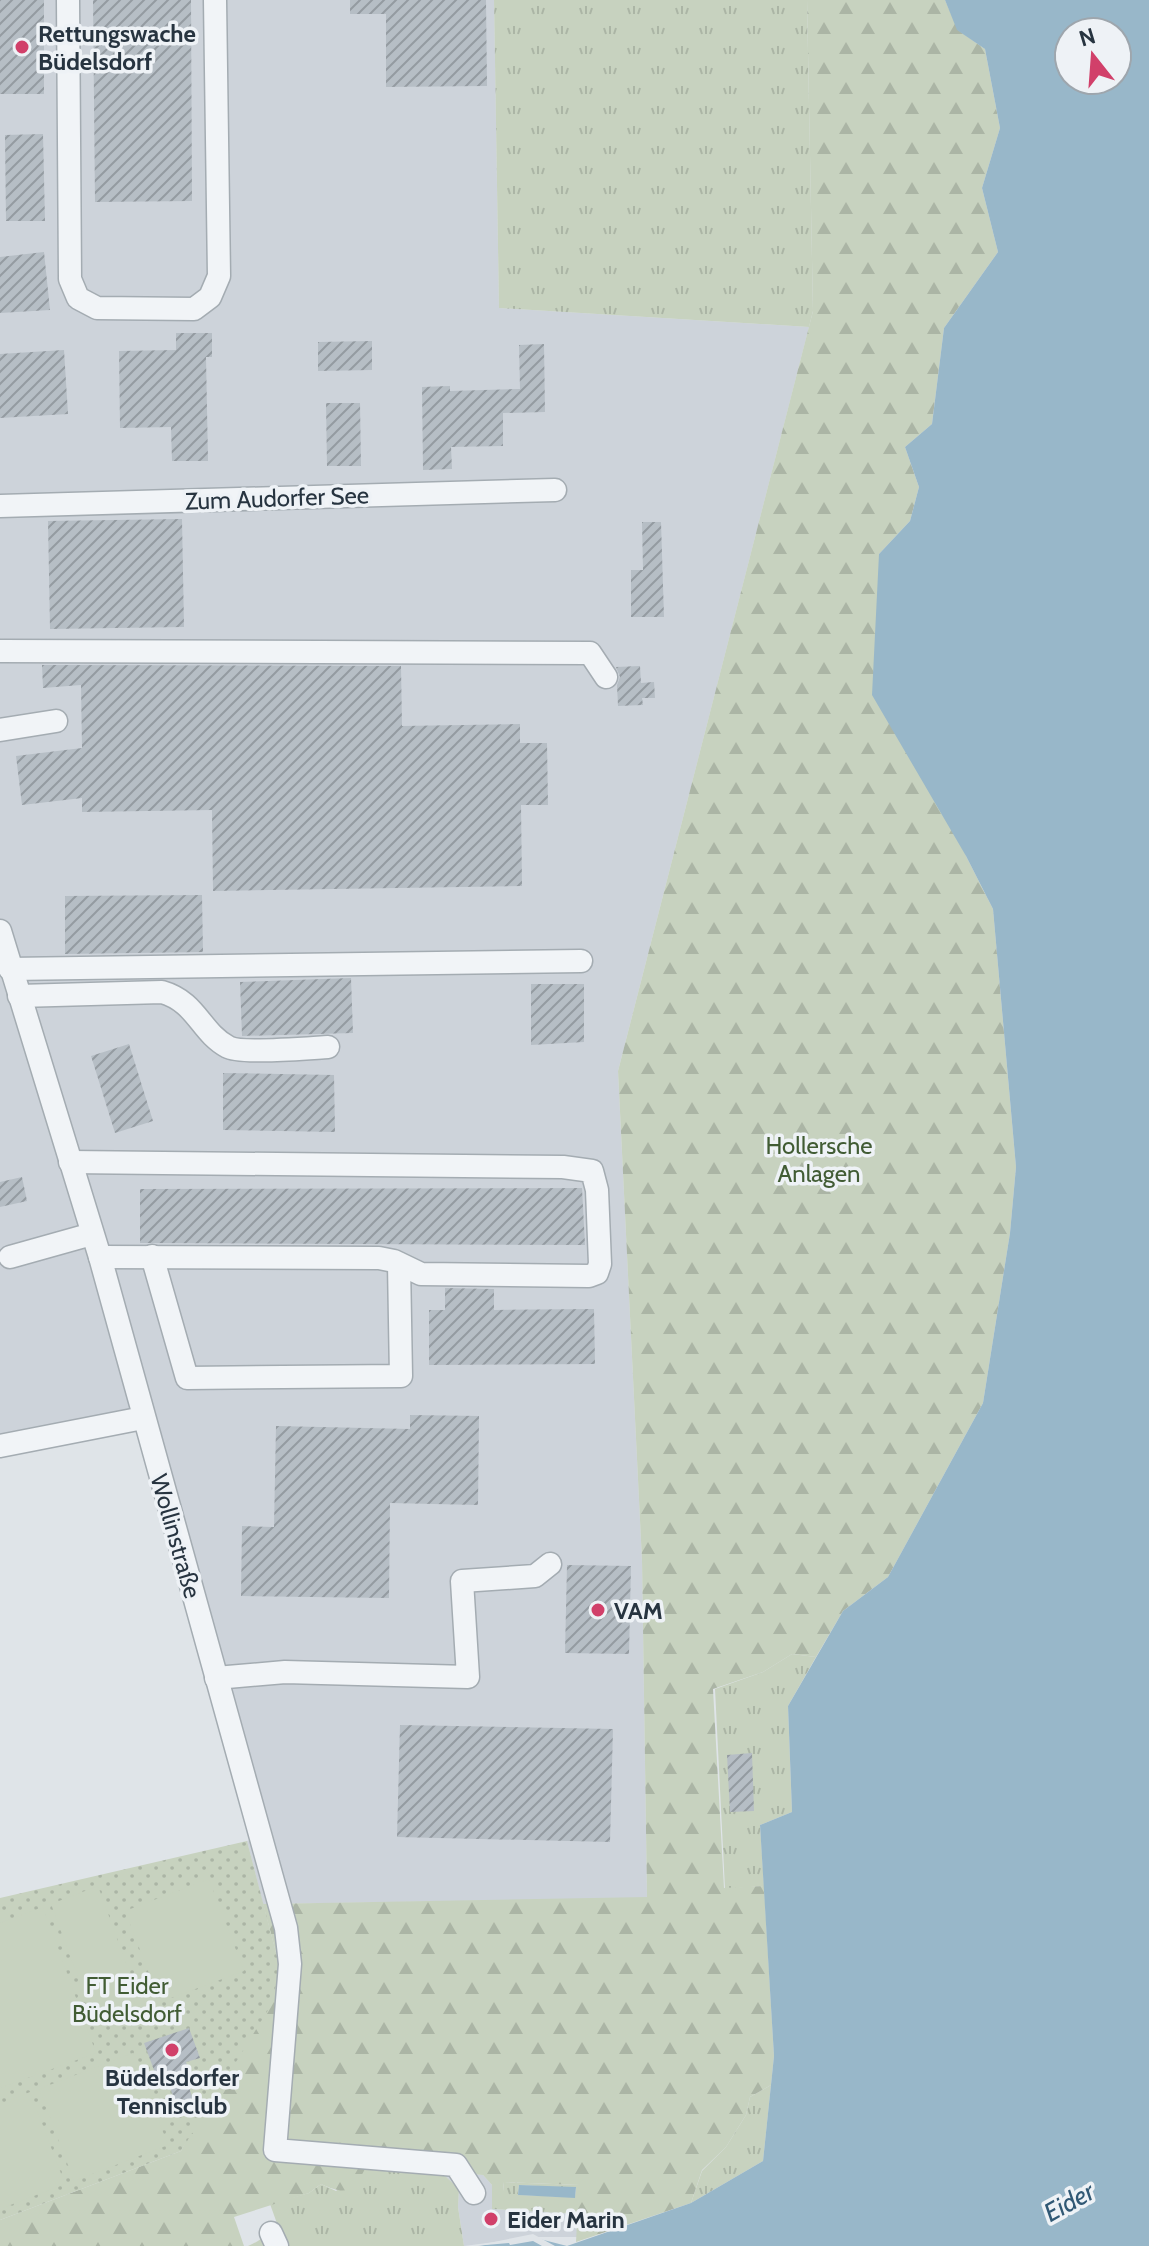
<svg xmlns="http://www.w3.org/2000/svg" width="1149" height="2246" font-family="Cabin,sans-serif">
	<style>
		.built { fill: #cdd3da }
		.grass { fill: url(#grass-tufts); fill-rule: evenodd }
		.forest { fill: url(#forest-firs) }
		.park { fill: url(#park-dots) }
		.pitch { fill: #c7d2bf }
		.water { fill: #98b7c9; fill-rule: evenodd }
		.pier { fill: #dfe4e8 }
		.building { fill: url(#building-hatch) }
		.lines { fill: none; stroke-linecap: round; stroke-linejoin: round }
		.minor-casing { stroke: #a4acb2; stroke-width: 25 }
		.minor { stroke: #f1f4f7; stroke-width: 22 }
		.poi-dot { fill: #d1406a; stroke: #eef2f6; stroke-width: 3 }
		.labels { text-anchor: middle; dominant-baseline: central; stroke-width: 7; stroke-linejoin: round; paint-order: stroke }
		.poi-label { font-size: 24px; font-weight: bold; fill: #273440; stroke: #eef2f6; text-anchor: start }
		.street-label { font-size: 24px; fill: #273440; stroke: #eef2f6 }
		.park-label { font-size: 24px; fill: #415c34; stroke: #eef2f6 }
		.water-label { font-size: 26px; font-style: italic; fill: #305874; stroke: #eef2f6 }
	</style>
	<defs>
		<pattern id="grass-tufts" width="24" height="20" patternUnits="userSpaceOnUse" patternTransform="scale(2)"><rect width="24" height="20" fill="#c7d2bf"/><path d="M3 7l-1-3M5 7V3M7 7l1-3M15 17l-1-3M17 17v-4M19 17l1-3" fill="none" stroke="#abb5a5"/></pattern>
		<pattern id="forest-firs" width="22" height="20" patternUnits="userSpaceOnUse" patternTransform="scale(2)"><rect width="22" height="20" fill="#c7d2bf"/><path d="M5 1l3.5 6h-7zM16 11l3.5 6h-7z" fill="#abb5a5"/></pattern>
		<pattern id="park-dots" width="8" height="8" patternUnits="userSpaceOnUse" patternTransform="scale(2)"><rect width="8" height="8" fill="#c7d2bf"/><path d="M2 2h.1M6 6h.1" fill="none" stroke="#abb5a5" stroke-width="1.8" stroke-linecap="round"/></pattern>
		<pattern id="building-hatch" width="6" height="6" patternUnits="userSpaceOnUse" patternTransform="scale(2)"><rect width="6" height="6" fill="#b6bec5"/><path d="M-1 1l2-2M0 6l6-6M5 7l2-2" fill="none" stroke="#949ba1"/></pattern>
	</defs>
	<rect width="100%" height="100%" fill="#dfe4e8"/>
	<g class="built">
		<path d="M 0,0 L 494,0 L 499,308 L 809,327 L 618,1071 L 642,1561 L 647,1898 L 263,1904 L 247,1841 L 258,1838 L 142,1420 L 0,1448 Z"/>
		<path d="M 441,2172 L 483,2175 L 492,2185 L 492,2209 L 578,2214 L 577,2237 L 532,2237 L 464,2246 L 458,2207 L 459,2189 Z"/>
	</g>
	<g class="grass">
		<path d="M 494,0 L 807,0 L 813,311 L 809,327 L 499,308 Z"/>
		<path d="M 792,1654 L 816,1657 L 788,1706 L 792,1812 L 760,1825 L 764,1886 L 725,1889 L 715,1689 L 763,1672 Z"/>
		<path d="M 771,2085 L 763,2161 L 691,2203 L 702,2171 L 726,2147 L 746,2115 L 750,2097 Z"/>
		<path d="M 365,2167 L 441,2172 L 459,2189 L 458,2207 L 464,2246 L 248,2246 C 260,2241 267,2234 279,2229 L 270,2204 L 309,2193 L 321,2184 L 336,2191 Z"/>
		<path d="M 504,2182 L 580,2185 L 578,2214 L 492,2209 L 492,2191 L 503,2191 ZM 519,2185 L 576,2188 L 575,2197 L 518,2195 Z"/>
	</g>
	<path class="forest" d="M 807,0 L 945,0 L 958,30 L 985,49 L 1000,128 L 982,188 L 998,252 L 944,328 L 932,424 L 905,447 L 919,487 L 910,521 L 879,554 L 966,856 L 993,909 L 1016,1167 L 1010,1233 L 983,1403 L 888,1577 L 843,1611 L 816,1657 L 792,1654 L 763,1672 L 713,1689 L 724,1888 L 764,1886 L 774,2056 L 771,2085 L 750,2097 L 746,2115 L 726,2147 L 702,2170 L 691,2203 L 576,2242 L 579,2185 L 504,2182 L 503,2191 L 492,2191 L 492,2185 L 483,2175 L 366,2167 C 353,2192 347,2196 321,2184 L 309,2193 L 234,2217 L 244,2246 L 0,2246 L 0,2220 L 181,2151 L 279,1964 L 263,1904 L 647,1897 L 642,1561 L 618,1071 L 813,311 Z"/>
	<path class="park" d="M 247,1841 L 279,1964 L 273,2002 L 181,2151 L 0,2220 L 0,1898 Z"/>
	<g class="pitch">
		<path d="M 209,1879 L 244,1971 L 160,2002 L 125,1911 Z"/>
		<path d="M 98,1886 L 142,2007 L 95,2024 L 51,1904 Z"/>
		<path d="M 43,1907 L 96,2053 L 0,2088 L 0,1923 Z"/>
		<path d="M 133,2053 L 168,2145 L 74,2181 L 39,2089 Z"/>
		<path d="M 30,2092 L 65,2184 L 0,2209 L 0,2104 Z"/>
	</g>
	<g class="water">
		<path d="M 945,0 L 1149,0 L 1149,2246 L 478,2246 L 532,2237 L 567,2246 L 691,2203 L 763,2161 L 774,2056 L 760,1825 L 792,1812 L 788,1706 L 843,1611 L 888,1577 L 983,1403 L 1010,1233 L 1016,1167 L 993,909 L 966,856 L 872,695 L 879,554 L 910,521 L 919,487 L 905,447 L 932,424 L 944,328 L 998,252 L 982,188 L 1000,128 L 985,49 L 957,30 ZM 1069,32 L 1117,32 L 1117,80 L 1069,80 Z"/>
		<path d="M 519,2185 L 576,2187 L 575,2198 L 518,2195 Z"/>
	</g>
	<path class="pier" d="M 533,2234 L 555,2246 L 542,2246 L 533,2241 L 510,2245 L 509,2243 L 474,2246 Z"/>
	<g class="building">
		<rect x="0" y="0" width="44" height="94"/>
		<path d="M 93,0 L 191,0 L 192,201 L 95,202 Z"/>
		<path d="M 350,0 L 486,0 L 487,86 L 386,87 L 386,14 L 350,14 Z"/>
		<path d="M 43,134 L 45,221 L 6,221 L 5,135 Z"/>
		<path d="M 44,252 L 50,310 L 0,313 L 0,257 Z"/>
		<path d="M 176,333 L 212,333 L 212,357 L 206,357 L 208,461 L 172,461 L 171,427 L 120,428 L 119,351 L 176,350 Z"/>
		<path d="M 372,341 L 372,370 L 318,371 L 318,342 Z"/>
		<path d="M 544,344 L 545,412 L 503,413 L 503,446 L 451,447 L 452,469 L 423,470 L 422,387 L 450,386 L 450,391 L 520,389 L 519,345 Z"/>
		<path d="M 64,350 L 68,414 L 0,418 L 0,354 Z"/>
		<path d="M 326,403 L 360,403 L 361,466 L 327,466 Z"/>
		<path d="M 182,519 L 184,627 L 50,629 L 48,521 Z"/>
		<path d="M 642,522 L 661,522 L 664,617 L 631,617 L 631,570 L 643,570 Z"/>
		<path d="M 42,665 L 401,666 L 402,726 L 520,724 L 520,743 L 547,743 L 548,805 L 521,805 L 522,886 L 213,891 L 212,810 L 82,812 L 82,798 L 22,805 L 16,756 L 82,748 L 81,685 L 43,688 Z"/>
		<path d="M 640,666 L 641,683 L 654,682 L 655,698 L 642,698 L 643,705 L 618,706 L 617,685 L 620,677 L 616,667 Z"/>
		<path d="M 202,895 L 203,952 L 65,954 L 65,896 Z"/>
		<path d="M 351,978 L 353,1033 L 242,1036 L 240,982 Z"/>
		<path d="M 531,984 L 584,984 L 584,1042 L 531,1045 Z"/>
		<path d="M 129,1044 L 153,1121 L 115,1133 L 91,1056 Z"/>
		<path d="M 223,1073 L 334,1075 L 335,1132 L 223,1130 Z"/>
		<path d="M 22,1177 L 27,1201 L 0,1207 L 0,1182 Z"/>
		<path d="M 582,1188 L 585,1245 L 140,1243 L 140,1189 Z"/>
		<path d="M 445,1288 L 494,1289 L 494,1310 L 594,1309 L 595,1364 L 429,1365 L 429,1310 L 445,1310 Z"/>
		<path d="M 410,1415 L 479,1416 L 478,1505 L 390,1503 L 389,1598 L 241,1596 L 242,1526 L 274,1527 L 276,1426 L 410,1429 Z"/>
		<path d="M 567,1565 L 631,1566 L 629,1654 L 565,1653 Z"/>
		<path d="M 400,1725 L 613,1729 L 610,1842 L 397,1837 Z"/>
		<path d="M 752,1753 L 754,1811 L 730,1812 L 727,1755 Z"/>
		<path d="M 189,2028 L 200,2058 L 186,2062 L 189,2072 L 184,2074 L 193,2099 L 176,2105 L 164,2070 L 155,2073 L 144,2043 Z"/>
	</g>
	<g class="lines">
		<defs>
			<g id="minor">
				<path d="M 68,0 L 70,279 L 78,298 L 97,308 L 194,309 L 210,297 L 219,276 L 215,0"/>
				<path d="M 0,506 L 555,490"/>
				<path d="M 0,651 L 590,653 L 606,677"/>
				<path d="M 0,730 L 56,721"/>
				<path d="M 0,931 L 100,1257 L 286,1928 L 290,1964 L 275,2150 L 456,2165 L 474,2193"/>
				<path d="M 10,969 L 581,961"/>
				<path d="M 19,996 L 162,992 C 197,1002 200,1032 228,1047 C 240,1054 310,1048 328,1047"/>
				<path d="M 70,1162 L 563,1167 L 592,1171 L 597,1190 L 600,1264 L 597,1273 L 589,1276 L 421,1274 L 394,1261 L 379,1258 L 100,1257"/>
				<path d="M 152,1256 L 187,1378 L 401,1376 L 399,1264"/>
				<path d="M 10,1257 L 92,1234"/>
				<path d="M 0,1446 L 143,1418"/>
				<path d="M 216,1678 L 285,1672 L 468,1677 L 462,1581 L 535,1576 L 550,1564"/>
				<path d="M 271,2233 L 277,2246"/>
			</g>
		</defs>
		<use href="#minor" class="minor-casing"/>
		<use href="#minor" class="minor"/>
	</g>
	<g class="poi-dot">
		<circle cx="22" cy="47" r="8"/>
		<circle cx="598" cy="1610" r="8"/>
		<circle cx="172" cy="2050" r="8"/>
		<circle cx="491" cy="2219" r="8"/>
	</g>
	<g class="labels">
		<g class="poi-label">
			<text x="38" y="33">Rettungswache<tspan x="38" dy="28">Büdelsdorf</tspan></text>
			<text x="614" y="1610">VAM</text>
			<text x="172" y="2077" text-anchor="middle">Büdelsdorfer<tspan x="172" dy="28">Tennisclub</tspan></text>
			<text x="507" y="2219">Eider Marin</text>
		</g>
		<g class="street-label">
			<text transform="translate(277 498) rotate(-2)">Zum Audorfer See</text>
			<text transform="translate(176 1536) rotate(74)">Wollinstraße</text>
		</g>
		<g class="park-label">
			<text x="819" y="1145">Hollersche<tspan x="819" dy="28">Anlagen</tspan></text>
			<text x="127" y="1985">FT Eider<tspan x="127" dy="28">Büdelsdorf</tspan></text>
		</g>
		<g class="water-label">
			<text transform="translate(1069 2202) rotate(-29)">Eider</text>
		</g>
	</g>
	<g transform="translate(1093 56) rotate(343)"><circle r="38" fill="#eef2f6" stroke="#9ea6ad" stroke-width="2"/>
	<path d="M0-6L14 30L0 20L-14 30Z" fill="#d1406a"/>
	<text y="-12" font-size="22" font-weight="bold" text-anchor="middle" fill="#273440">N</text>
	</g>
</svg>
